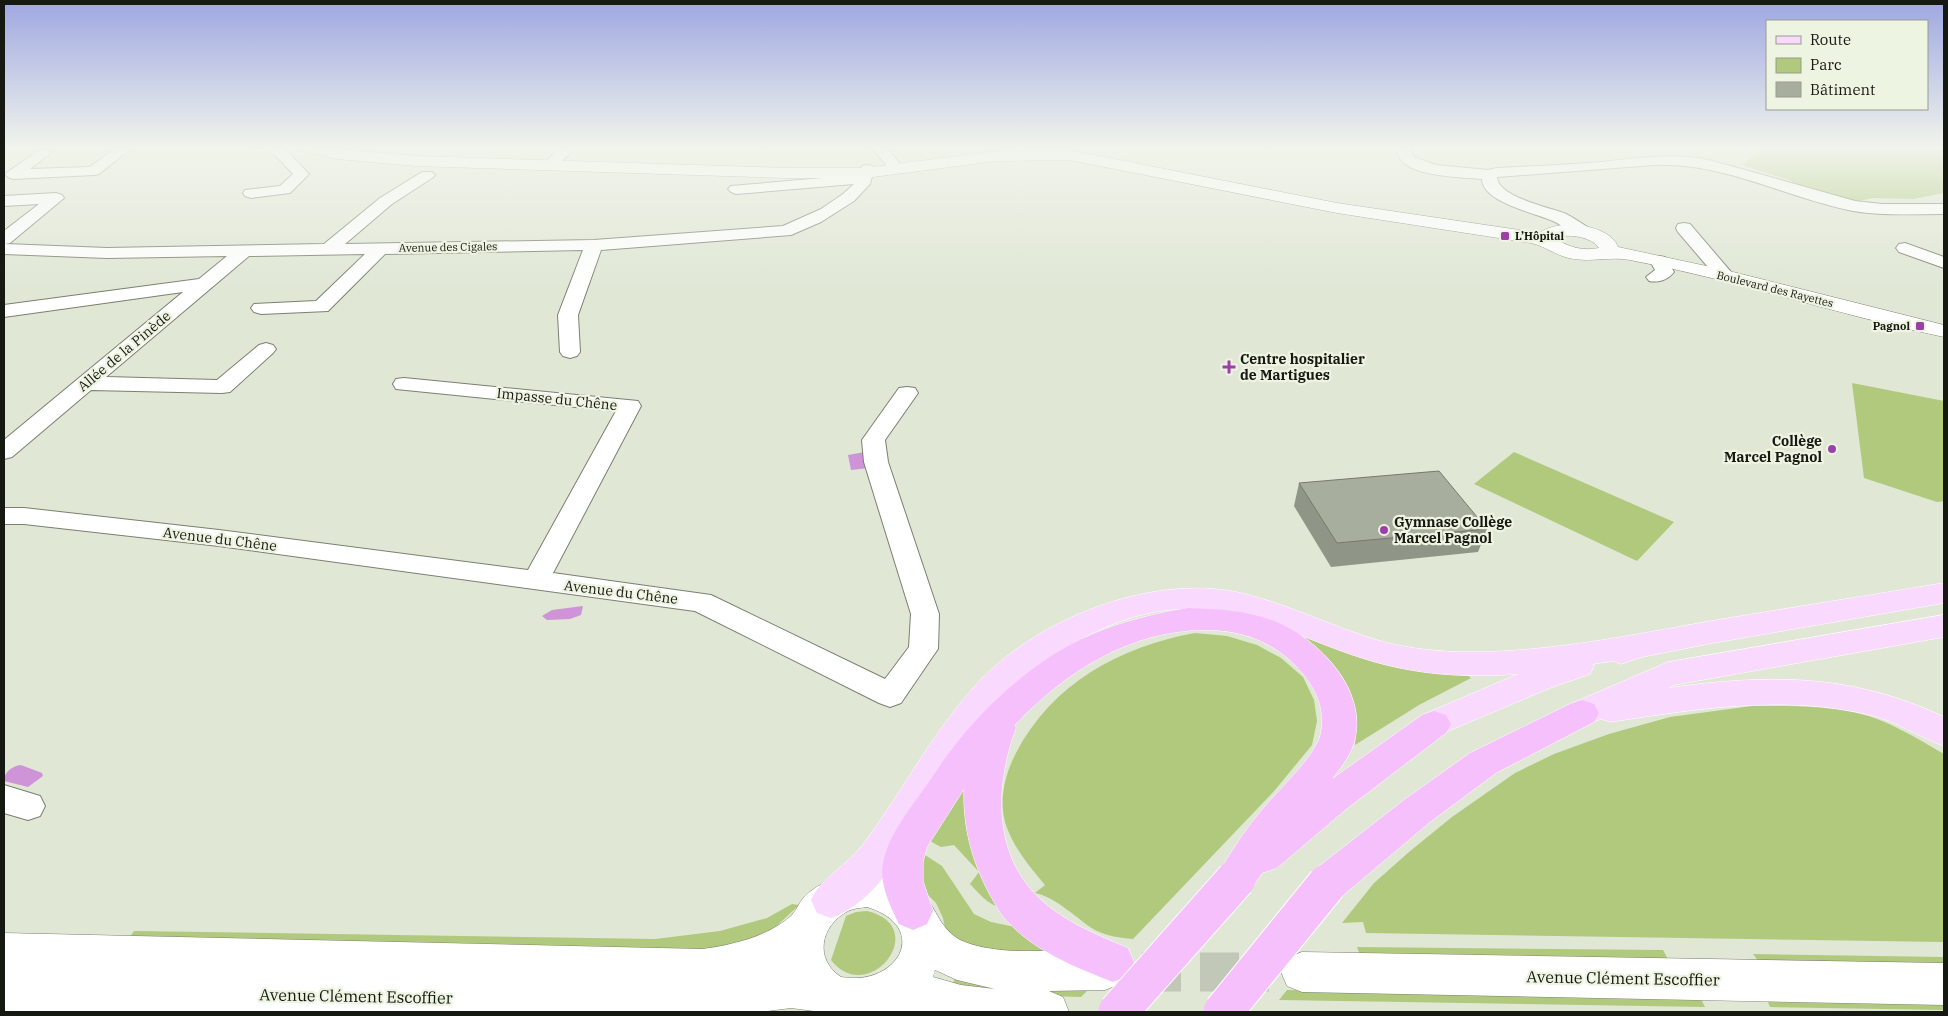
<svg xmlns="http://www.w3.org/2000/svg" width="1948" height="1016" font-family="'IBM Plex Serif',serif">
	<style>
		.green { fill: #b0c97d }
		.water { fill: #cf93d7 }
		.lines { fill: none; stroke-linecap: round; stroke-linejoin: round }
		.secondary-tunnel { stroke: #c2c8b8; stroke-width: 39; stroke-dasharray: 39 19; stroke-linecap: butt }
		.minor-casing { stroke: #7a8070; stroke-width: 2 }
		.tertiary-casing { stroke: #7a8070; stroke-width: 1 }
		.secondary-casing { stroke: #7a8070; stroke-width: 1 }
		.primary-casing { stroke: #fff; stroke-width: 1 }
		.motorway-casing { stroke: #fff; stroke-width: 1 }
		.minor { fill: #fff; fill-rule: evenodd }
		.tertiary { fill: #fff; fill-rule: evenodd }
		.secondary { fill: #fff; fill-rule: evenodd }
		.primary { fill: #fad9fe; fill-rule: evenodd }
		.motorway { fill: #f6c0fd; fill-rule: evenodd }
		.motorway-bridge-casing { stroke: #fff; stroke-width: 41; stroke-linecap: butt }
		.motorway-bridge { stroke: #f6c0fd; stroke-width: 39 }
		.wall { fill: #909687 }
		.building { fill: #a8ae9d; stroke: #767a6e }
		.poi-dot { fill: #9c3fa9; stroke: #eef4e2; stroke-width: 2 }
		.labels { text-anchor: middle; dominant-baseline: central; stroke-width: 4.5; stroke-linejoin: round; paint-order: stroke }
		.far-poi-label { font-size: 11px; font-weight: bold; fill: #161812; stroke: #eef4e2; text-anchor: start }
		.far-street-label { font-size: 11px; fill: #161812; stroke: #eef4e2 }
		.street-label { font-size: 14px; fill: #161812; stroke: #eef4e2 }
		.poi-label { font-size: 14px; font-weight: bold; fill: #161812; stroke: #eef4e2; text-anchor: start }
		.near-street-label { font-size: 16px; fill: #161812; stroke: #eef4e2 }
	</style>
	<rect width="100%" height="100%" fill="#e0e7d5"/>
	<g class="green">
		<path d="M 1762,146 L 1944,146 L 1944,193 L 1913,199 L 1873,198 L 1858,201 L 1830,197 L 1790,185 L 1792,181 L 1742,165 L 1763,149 Z"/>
		<path d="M 1852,383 L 1944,401 L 1944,501 L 1937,502 L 1864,478 Z"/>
		<path d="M 1514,452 L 1674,522 L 1637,561 L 1474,484 Z"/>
		<path d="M 1195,633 L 1227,636 L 1257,645 L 1281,658 L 1303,677 L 1314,700 L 1317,721 L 1312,745 L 1275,790 L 1133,939 C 1120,938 1107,936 1095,930 C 1075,918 1058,898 1035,893 L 1045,885 C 1030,867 1016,851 1007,828 C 998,804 1004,777 1015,755 C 1051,684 1119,647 1195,633 Z"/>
		<path d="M 1304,634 L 1467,675 L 1471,678 L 1419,705 L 1355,745 C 1362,693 1341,667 1303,636 Z"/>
		<path d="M 1752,706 C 1787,706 1822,705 1857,713 C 1888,720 1916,738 1944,754 L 1944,942 L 1366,933 L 1363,922 L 1342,923 L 1374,883 L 1409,852 L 1452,817 L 1515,773 L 1554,754 L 1609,734 L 1670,717 Z"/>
		<path d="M 971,777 L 1006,908 C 989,907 981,895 970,884 L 979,872 L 954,845 L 941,847 L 930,841 Z"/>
		<path d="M 925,855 L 942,866 L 974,914 L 991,922 L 1015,927 L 1050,954 L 993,956 L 947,938 L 943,918 L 936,903 L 923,890 L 919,878 Z"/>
		<path d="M 792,904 L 799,905 L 762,940 L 707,954 L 126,943 L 134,931 L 655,939 L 720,931 L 767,918 Z"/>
		<path d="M 867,911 C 933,927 868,1008 831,960 L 846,916 L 856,912 Z"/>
		<path d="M 1357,947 L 1663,950 L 1671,965 L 1362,961 Z"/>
		<path d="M 1753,954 L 1944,957 L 1944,970 L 1762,966 Z"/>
		<path d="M 955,977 L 1088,990 L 1081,997 L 989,994 L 952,987 Z"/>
		<path d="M 1287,990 L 1700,997 L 1705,1007 L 1279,1000 Z"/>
		<path d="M 1766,998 L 1944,1002 L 1944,1010 L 1770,1007 Z"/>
		<path d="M 80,1007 L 354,1012 L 72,1012 Z"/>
	</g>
	<g class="water">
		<path d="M 865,452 L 869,468 L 851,470 L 848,455 Z"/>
		<path d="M 583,606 L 581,615 L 570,619 L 547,620 L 542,616 L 552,610 Z"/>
		<path d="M 21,765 L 42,773 L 43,776 L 28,787 L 4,781 C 4,772 12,766 21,765 Z"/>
	</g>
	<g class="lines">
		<path class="secondary-tunnel" d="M 1142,972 L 1269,972"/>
		<defs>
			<g id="minor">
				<path d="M 118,146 L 134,146 L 99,174 L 94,175 L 13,179 L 8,177 L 5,174 L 39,150 L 49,150 L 51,153 L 30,169 L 90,167 Z"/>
				<path d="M 258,146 L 278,146 L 286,150 L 309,174 L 290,193 L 251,198 L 245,196 L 243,193 L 245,190 L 280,186 L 293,174 L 276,156 Z"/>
				<path d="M 560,146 L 577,146 L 556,167 L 546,167 L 544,164 Z"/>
				<path d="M 870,146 L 885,146 L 905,170 L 903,173 L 893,173 Z"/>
				<path d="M 1395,146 L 1409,146 L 1414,157 L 1436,165 L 1488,170 L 1497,168 C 1532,166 1567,165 1601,162 C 1639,158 1676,152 1713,161 L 1855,201 L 1882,204 L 1944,204 L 1944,214 C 1914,214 1883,216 1853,211 C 1786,198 1724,162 1654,165 L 1497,177 C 1498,197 1548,207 1564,213 C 1573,217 1582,224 1591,229 L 1593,233 L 1591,237 C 1577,240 1565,226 1553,221 C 1535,213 1482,202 1482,179 C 1461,177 1421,177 1404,163 C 1399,159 1397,152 1395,146 Z"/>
				<path d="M 867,165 L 872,166 L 874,169 L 870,184 L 854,201 L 821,222 L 791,235 L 601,250 L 578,315 L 580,352 L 577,356 L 570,358 L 563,356 L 560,352 L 558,315 L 583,250 L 385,254 L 328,311 L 261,314 L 254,312 L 251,308 L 254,304 L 316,301 L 365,254 L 249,256 L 106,377 L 217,380 L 259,345 L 266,343 L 273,345 L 276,349 L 273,353 L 230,392 L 222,393 L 91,390 L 12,457 L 4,459 L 4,440 L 183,292 L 4,317 L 4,305 L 199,279 L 227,256 L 107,258 L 4,254 L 4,231 L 39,204 L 4,206 L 4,196 L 56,193 L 62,195 L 64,198 L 10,243 L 5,244 L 107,248 L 324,244 L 380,198 L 422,172 L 432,172 L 435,175 L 432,178 L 392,204 L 345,244 L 594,240 L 783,226 L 821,209 L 843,194 L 854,184 L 736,194 L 731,192 L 728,189 L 731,186 L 858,175 L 862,166 Z"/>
				<path d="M 1684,223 L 1690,224 L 1731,272 L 1734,276 L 1731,280 L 1725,281 L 1719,280 L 1678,232 L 1676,228 L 1678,224 Z"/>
				<path d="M 1905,243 L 1944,257 L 1944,268 L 1899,252 L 1896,248 L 1899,244 Z"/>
				<path d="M 1659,256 L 1665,257 L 1674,272 C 1668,280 1658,283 1649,281 L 1646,277 L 1655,270 L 1650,261 L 1653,257 Z"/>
				<path d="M 404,378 L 638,401 L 641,406 L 553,573 L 711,595 L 885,679 L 909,647 L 911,614 L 864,462 L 862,440 L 899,388 L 907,387 L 915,388 L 918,393 L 885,440 L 888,462 L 939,614 L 938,649 L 933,656 L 901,703 L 890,707 L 879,703 L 695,611 L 219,546 L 24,524 L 4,524 L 4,508 L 24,508 L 219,530 L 528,570 L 616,411 L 396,389 L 393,384 L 396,379 Z"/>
				<path d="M 4,785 L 40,796 L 45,806 L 40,816 L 28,820 L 4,813 Z"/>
			</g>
			<path id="tertiary" d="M 295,146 L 324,146 L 337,149 L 416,156 L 788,168 L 865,168 L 997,151 L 1067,150 L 1073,152 L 1075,155 L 1073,158 L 1067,160 L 997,161 L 865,178 L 788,178 L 416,166 L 337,159 L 297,149 Z"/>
			<g id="secondary">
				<path d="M 1016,146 L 1049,146 L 1337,203 L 1540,233 C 1557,218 1610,224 1618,247 L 1725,270 L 1944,325 L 1944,337 C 1839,315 1736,280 1630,260 C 1609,256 1590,263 1569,258 C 1555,255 1545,246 1531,243 L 1337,213 L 1024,151 L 1018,149 ZM 1561,236 C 1574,235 1591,237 1599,248 C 1585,251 1569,248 1557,239 Z"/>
				<path d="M 867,871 C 887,877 915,881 928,900 C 939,916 944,934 965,942 C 996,954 1035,951 1068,950 C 1087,950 1101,948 1120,956 L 1126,970 L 1120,984 L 1105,990 L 1049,991 L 1063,997 L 1069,1012 L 821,1012 L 791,1008 L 759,1012 L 4,1011 L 4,933 L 702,949 C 732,945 767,937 791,916 C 796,911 799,903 804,897 C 820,881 845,874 867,871 ZM 867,907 C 932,927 898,987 841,977 C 814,959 820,926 848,911 C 854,908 861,908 867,907 ZM 935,970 L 957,980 L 995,989 L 961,985 L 933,977 Z"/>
				<path d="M 1302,952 L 1944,963 L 1944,1005 L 1302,992 L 1287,986 L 1281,972 L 1287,958 Z"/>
			</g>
			<g id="primary">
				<path d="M 1944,583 L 1944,603 L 1713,643 L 1642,657 L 1621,664 L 1613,661 L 1593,664 L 1594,666 L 1590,674 L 1550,688 L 1434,737 L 1422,733 L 1417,724 L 1422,715 L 1518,674 C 1466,678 1416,675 1365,659 C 1297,638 1243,602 1168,610 C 1108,616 1034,660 996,706 C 965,744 942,788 916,829 C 894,864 872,903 831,918 L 817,913 L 811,900 C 821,878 846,866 862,846 C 901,794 931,735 974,687 C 1035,618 1158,570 1249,595 C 1294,607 1336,628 1380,641 C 1410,649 1440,652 1470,652 C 1551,652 1632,635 1711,621 C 1788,608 1866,596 1944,583 Z"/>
				<path d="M 1944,615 L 1944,637 L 1674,685 L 1668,688 C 1768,674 1851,673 1944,717 L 1944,746 C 1919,737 1896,721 1870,715 C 1784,694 1697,709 1610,722 L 1601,719 L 1582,726 L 1570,722 L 1565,713 L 1570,704 L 1668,662 Z"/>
			</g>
			<g id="motorway">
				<path d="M 1188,608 C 1218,609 1245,610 1274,621 C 1315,637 1363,684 1356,733 C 1354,751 1343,765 1332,779 L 1422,715 L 1434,711 L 1446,715 L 1451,724 L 1446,733 L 1345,810 L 1277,868 L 1262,873 L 1250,891 L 1236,897 L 1222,891 L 1216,879 C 1229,853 1248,826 1267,804 C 1282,787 1318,753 1321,732 C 1326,706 1313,683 1295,665 C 1271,641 1242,631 1210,630 C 1134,628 1065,671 1015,725 L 1016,728 C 995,783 992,853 1038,897 C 1062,921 1097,935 1128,948 L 1134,962 L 1128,976 L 1113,982 C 1077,968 1037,952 1010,924 C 1001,916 996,905 990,895 C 972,861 963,828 964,789 L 927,847 L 923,862 L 923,881 L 933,911 L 927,924 L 913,930 L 899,924 C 890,906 879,883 883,863 C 888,837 906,814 921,793 C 931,780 939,766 949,753 C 980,711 1021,673 1066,647 C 1104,626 1145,615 1188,608 Z"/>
				<path d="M 1582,700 L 1594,704 L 1599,713 L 1594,722 L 1496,773 L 1430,822 L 1341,897 L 1327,902 L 1313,897 L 1307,884 L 1313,871 L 1404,800 L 1470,753 L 1570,704 Z"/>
			</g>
		</defs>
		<use href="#minor" class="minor-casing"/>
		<use href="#tertiary" class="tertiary-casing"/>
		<use href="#secondary" class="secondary-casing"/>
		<use href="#primary" class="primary-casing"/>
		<use href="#motorway" class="motorway-casing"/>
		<use href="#minor" class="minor"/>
		<use href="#tertiary" class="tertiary"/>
		<use href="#secondary" class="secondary"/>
		<use href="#primary" class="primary"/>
		<use href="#motorway" class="motorway"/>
		<defs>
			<g id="motorway-bridge">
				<path d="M 1118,1012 L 1236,879"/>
				<path d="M 1223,1012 L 1327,884"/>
			</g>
		</defs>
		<use href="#motorway-bridge" class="motorway-bridge-casing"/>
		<use href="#motorway-bridge" class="motorway-bridge"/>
	</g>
	<path class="wall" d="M 1299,483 L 1487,529 L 1478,552 L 1331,567 L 1294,506 Z"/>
	<path class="building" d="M 1439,471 L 1487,529 L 1337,543 L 1299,483 Z"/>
	<linearGradient id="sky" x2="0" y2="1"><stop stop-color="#9ea7e1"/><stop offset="0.51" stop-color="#f1f4ec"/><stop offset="1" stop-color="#f1f4ec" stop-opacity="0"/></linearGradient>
	<rect width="1948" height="289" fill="url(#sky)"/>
	<g class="poi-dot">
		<rect x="1500" y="231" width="10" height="10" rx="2.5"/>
		<rect x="1915" y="321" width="10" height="10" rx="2.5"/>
		<path d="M1226.5 359.5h5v5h5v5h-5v5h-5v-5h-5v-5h5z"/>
		<circle cx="1832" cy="449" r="5"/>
		<circle cx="1384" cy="530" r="5"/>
	</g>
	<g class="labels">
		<g class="far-poi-label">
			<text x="1515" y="236">L’Hôpital</text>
			<text x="1910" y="326" text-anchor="end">Pagnol</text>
		</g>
		<g class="far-street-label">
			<text transform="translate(448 247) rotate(-1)">Avenue des Cigales</text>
			<text transform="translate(1775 289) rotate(14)">Boulevard des Rayettes</text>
		</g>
		<g class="street-label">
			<text transform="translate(124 351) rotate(-40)">Allée de la Pinède</text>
			<text transform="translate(557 399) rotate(6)">Impasse du Chêne</text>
			<text transform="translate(220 539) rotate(7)">Avenue du Chêne</text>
			<text transform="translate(621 592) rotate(7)">Avenue du Chêne</text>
		</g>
		<g class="poi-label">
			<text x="1240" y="359">Centre hospitalier<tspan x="1240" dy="16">de Martigues</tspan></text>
			<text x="1822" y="441" text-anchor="end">Collège<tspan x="1822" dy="16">Marcel Pagnol</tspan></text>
			<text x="1394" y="522">Gymnase Collège<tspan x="1394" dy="16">Marcel Pagnol</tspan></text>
		</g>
		<g class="near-street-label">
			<text transform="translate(1623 978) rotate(1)">Avenue Clément Escoffier</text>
			<text transform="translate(356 996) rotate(1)">Avenue Clément Escoffier</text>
		</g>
	</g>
	<rect width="1948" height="1016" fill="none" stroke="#161812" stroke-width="10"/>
	<rect x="1766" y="20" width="162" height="90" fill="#eef4e2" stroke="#989c8f"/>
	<rect x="1776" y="36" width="25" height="8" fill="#fad9fe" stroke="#989c8f"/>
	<text x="1810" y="45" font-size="15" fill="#161812">Route</text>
	<rect x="1776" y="58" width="25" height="15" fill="#b0c97d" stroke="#989c8f"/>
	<text x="1810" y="70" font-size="15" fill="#161812">Parc</text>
	<rect x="1776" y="82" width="25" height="15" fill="#a8ae9d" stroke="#989c8f"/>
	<text x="1810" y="95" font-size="15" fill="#161812">Bâtiment</text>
</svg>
